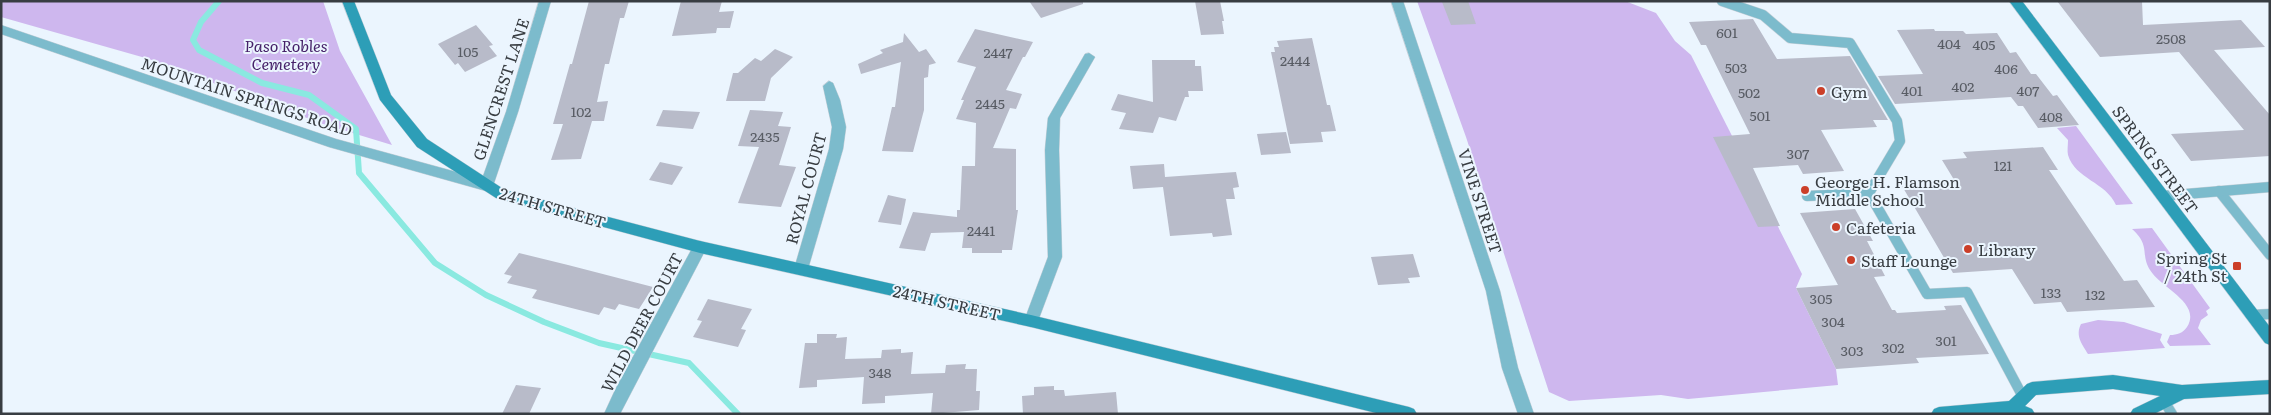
<svg xmlns="http://www.w3.org/2000/svg" width="2271" height="415" font-family="Literata,serif">
	<style>
		.green { fill: #ceb7ee }
		.lines { fill: none; stroke-linecap: round; stroke-linejoin: round }
		.stream { stroke: #8ae9e0; stroke-width: 6 }
		.building { fill: #b8bbc9 }
		.service-casing { stroke: #c7d0d8; stroke-width: 11 }
		.minor-casing { stroke: #c7d0d8; stroke-width: 1 }
		.tertiary-casing { stroke: #c7d0d8; stroke-width: 1 }
		.secondary-casing { stroke: #c7d0d8; stroke-width: 1 }
		.service { stroke: #7cbbcc; stroke-width: 10 }
		.minor { fill: #7cbbcc; fill-rule: evenodd }
		.tertiary { fill: #7cbbcc; fill-rule: evenodd }
		.secondary { fill: #2d9eb7; fill-rule: evenodd }
		.poi-dot { fill: #cb3f29; stroke: #ebf5fe; stroke-width: 2 }
		.labels { text-anchor: middle; dominant-baseline: central; stroke-width: 4; stroke-linejoin: round; paint-order: stroke }
		.number-label { font-size: 14px; fill: #585c64 }
		.park-label { font-size: 16px; font-style: italic; fill: #462169; stroke: #ebf5fe }
		.street-label { font-size: 16px; fill: #383d42; stroke: #ebf5fe }
		.poi-label { font-size: 16px; fill: #383d42; stroke: #ebf5fe; text-anchor: start }
	</style>
	<rect width="100%" height="100%" fill="#ebf5fe"/>
	<g class="green">
		<path d="M 1,1 L 323,1 L 340,51 L 392,145 L 323,124 L 149,59 L 1,17 Z"/>
		<path d="M 1417,1 L 1625,1 L 1656,13 L 1675,41 L 1691,55 L 1802,274 L 1796,288 L 1836,369 L 1838,385 L 1688,399 L 1661,395 L 1569,401 L 1549,392 L 1466,137 Z"/>
		<path d="M 2076,126 L 2133,204 L 2116,205 C 2106,182 2075,179 2068,155 C 2067,151 2068,145 2068,140 L 2057,128 Z"/>
		<path d="M 2152,228 L 2210,308 L 2206,311 L 2208,315 L 2201,320 L 2198,328 L 2211,345 L 2170,346 L 2167,342 L 2170,335 C 2177,335 2183,333 2187,327 C 2202,303 2161,288 2150,270 C 2140,254 2151,246 2132,229 Z"/>
		<path d="M 2098,320 L 2124,322 L 2162,334 L 2160,340 L 2165,348 L 2088,354 C 2082,344 2075,336 2081,324 Z"/>
	</g>
	<g class="lines">
		<path class="stream" d="M 219,1 L 201,22 L 193,40 L 199,50 L 262,83 L 309,95 L 356,129 L 359,173 L 435,263 L 486,295 L 544,322 L 599,343 L 689,363 L 738,414"/>
	</g>
	<g class="building">
		<path d="M 589,1 L 629,1 L 624,18 L 620,18 L 609,64 L 605,64 L 597,102 L 608,101 L 604,121 L 592,121 L 581,159 L 551,160 L 563,124 L 553,124 L 570,64 L 572,64 Z"/>
		<path d="M 681,1 L 722,1 L 719,12 L 734,11 L 730,28 L 717,28 L 716,33 L 672,36 Z"/>
		<path d="M 1029,1 L 1083,1 L 1083,4 L 1041,18 Z"/>
		<path d="M 1195,1 L 1220,1 L 1224,21 L 1222,21 L 1224,34 L 1201,35 Z"/>
		<path d="M 1468,1 L 1476,24 L 1451,25 L 1442,2 Z"/>
		<path d="M 2057,1 L 2142,1 L 2143,25 L 2241,20 L 2265,47 L 2214,50 L 2270,115 L 2270,156 L 2191,161 L 2171,134 L 2244,130 L 2179,52 L 2100,57 Z"/>
		<path d="M 1753,19 L 1777,59 L 1850,56 L 1888,120 L 1873,120 L 1877,127 L 1821,130 L 1844,171 L 1803,174 L 1798,165 L 1753,168 L 1780,226 L 1758,227 L 1713,137 L 1750,134 L 1706,45 L 1701,45 L 1689,22 Z"/>
		<path d="M 476,25 L 493,45 L 489,46 L 497,56 L 465,72 L 458,63 L 455,65 L 438,44 Z"/>
		<path d="M 975,29 L 1033,42 L 1025,57 L 1023,57 L 1006,90 L 1022,94 L 1016,109 L 1010,108 L 993,148 L 1016,149 L 1016,210 L 1018,210 L 1012,250 L 1002,250 L 1002,253 L 972,253 L 972,248 L 962,248 L 964,232 L 931,233 L 925,251 L 899,248 L 913,212 L 957,217 L 957,210 L 960,210 L 962,166 L 975,166 L 976,123 L 956,119 L 964,100 L 961,100 L 976,67 L 957,62 Z"/>
		<path d="M 1934,29 L 1935,31 L 1963,31 L 1966,34 L 1997,33 L 2010,53 L 2016,52 L 2031,74 L 2036,74 L 2053,96 L 2057,95 L 2079,125 L 2038,128 L 2023,106 L 2018,106 L 2011,97 L 1895,104 L 1878,76 L 1923,74 L 1897,30 Z"/>
		<path d="M 904,33 L 919,52 L 926,49 L 936,63 L 929,65 L 928,77 L 924,78 L 924,110 L 913,152 L 882,151 L 892,107 L 895,107 L 901,62 L 861,74 L 858,64 L 883,53 L 880,50 L 903,42 Z"/>
		<path d="M 1312,38 L 1327,105 L 1330,105 L 1336,131 L 1321,132 L 1323,142 L 1290,144 L 1271,52 L 1275,52 L 1274,47 L 1279,47 L 1277,41 Z"/>
		<path d="M 775,49 L 793,57 L 771,78 L 765,101 L 726,101 L 733,73 L 738,73 L 755,58 L 761,61 Z"/>
		<path d="M 1152,60 L 1195,60 L 1195,66 L 1201,66 L 1203,91 L 1188,91 L 1189,97 L 1185,97 L 1176,121 L 1159,117 L 1153,133 L 1119,129 L 1126,113 L 1111,110 L 1118,94 L 1153,102 Z"/>
		<path d="M 663,110 L 700,112 L 693,129 L 656,126 Z"/>
		<path d="M 750,110 L 783,112 L 778,126 L 791,127 L 779,165 L 796,167 L 781,207 L 738,203 L 759,147 L 738,146 Z"/>
		<path d="M 1286,132 L 1291,153 L 1261,155 L 1257,134 Z"/>
		<path d="M 2043,147 L 2058,170 L 2049,170 L 2124,281 L 2137,280 L 2155,307 L 2067,312 L 2061,302 L 2034,304 L 2012,269 L 1953,273 L 1902,186 L 1956,183 L 1942,160 L 1967,158 L 1963,152 Z"/>
		<path d="M 660,162 L 683,167 L 672,185 L 649,180 Z"/>
		<path d="M 1164,164 L 1165,177 L 1236,172 L 1239,187 L 1233,188 L 1235,199 L 1226,199 L 1232,235 L 1213,237 L 1212,233 L 1170,236 L 1163,187 L 1133,189 L 1130,166 Z"/>
		<path d="M 888,195 L 906,199 L 901,225 L 878,222 Z"/>
		<path d="M 1855,209 L 1873,241 L 1867,241 L 1885,276 L 1874,277 L 1892,310 L 1895,310 L 1897,313 L 1946,310 L 1944,306 L 1961,305 L 1989,354 L 1916,358 L 1919,363 L 1836,369 L 1796,288 L 1838,285 L 1800,213 Z"/>
		<path d="M 519,253 L 568,265 L 653,287 L 639,309 L 619,304 L 615,310 L 604,307 L 599,315 L 532,298 L 537,290 L 507,283 L 512,276 L 504,274 Z"/>
		<path d="M 1413,254 L 1420,277 L 1408,278 L 1410,283 L 1378,285 L 1371,257 Z"/>
		<path d="M 708,299 L 752,309 L 741,329 L 746,330 L 738,347 L 693,337 L 702,321 L 697,320 Z"/>
		<path d="M 817,334 L 837,334 L 836,338 L 847,337 L 845,359 L 881,358 L 882,350 L 901,349 L 901,353 L 913,352 L 911,374 L 945,373 L 946,365 L 966,364 L 965,369 L 977,369 L 976,391 L 980,391 L 979,410 L 931,414 L 933,393 L 885,396 L 885,403 L 862,404 L 864,377 L 817,380 L 817,387 L 799,388 L 805,343 L 817,343 Z"/>
		<path d="M 516,385 L 541,388 L 529,414 L 502,414 Z"/>
		<path d="M 1054,386 L 1054,390 L 1064,390 L 1065,396 L 1116,392 L 1118,414 L 1023,414 L 1022,396 L 1034,395 L 1034,387 Z"/>
	</g>
	<g class="lines">
		<defs>
			<g id="service">
				<path d="M 1722,1 L 1763,15 L 1790,38 L 1850,43 L 1897,121 L 1900,141 L 1869,193"/>
				<path d="M 2219,191 L 2270,255"/>
				<path d="M 1807,196 L 1869,193 L 1927,294 L 1967,292 L 2023,397"/>
				<path d="M 2162,196 L 2270,187"/>
				<path d="M 2252,315 L 2270,314"/>
				<path d="M 2164,401 L 2172,414"/>
			</g>
			<g id="minor">
				<path d="M 539,1 L 551,1 L 518,112 L 493,186 L 491,190 L 486,191 L 329,147 L 1,34 L 1,25 L 336,139 L 482,179 L 506,112 Z"/>
				<path d="M 1089,53 L 1095,57 L 1060,118 L 1059,150 L 1062,257 L 1038,321 L 1036,325 L 1031,327 L 1026,325 L 1024,321 L 1048,257 L 1045,150 L 1048,118 L 1085,54 Z"/>
				<path d="M 829,81 L 833,83 L 840,100 L 846,127 L 843,149 L 808,269 L 806,273 L 801,275 L 796,273 L 794,269 L 829,149 L 832,127 L 823,86 Z"/>
				<path d="M 700,241 L 705,243 L 707,247 L 620,414 L 604,414 L 616,388 L 695,243 Z"/>
			</g>
			<path id="tertiary" d="M 1391,1 L 1403,1 L 1500,291 L 1518,368 L 1534,414 L 1518,414 L 1502,368 L 1486,291 Z"/>
			<g id="secondary">
				<path d="M 342,1 L 354,1 L 391,95 L 427,139 L 505,190 L 700,241 L 1031,315 L 1409,407 L 1414,409 L 1417,414 L 1380,414 L 1031,327 L 700,253 L 496,198 L 417,147 L 380,100 Z"/>
				<path d="M 2009,1 L 2022,1 L 2270,327 L 2270,345 L 2265,343 Z"/>
				<path d="M 2113,375 L 2182,385 L 2270,380 L 2270,394 L 2184,399 L 2154,414 L 2130,414 L 2133,409 L 2160,396 L 2113,389 L 2036,395 L 2025,406 L 2032,409 L 2035,414 L 1931,414 L 1934,409 L 1939,407 L 2009,401 L 2027,384 L 2032,382 Z"/>
			</g>
		</defs>
		<use href="#service" class="service-casing"/>
		<use href="#minor" class="minor-casing"/>
		<use href="#tertiary" class="tertiary-casing"/>
		<use href="#secondary" class="secondary-casing"/>
		<use href="#service" class="service"/>
		<use href="#minor" class="minor"/>
		<use href="#tertiary" class="tertiary"/>
		<use href="#secondary" class="secondary"/>
	</g>
	<g class="poi-dot">
		<circle cx="1821" cy="91" r="5"/>
		<circle cx="1805" cy="190" r="5"/>
		<circle cx="1836" cy="227" r="5"/>
		<circle cx="1968" cy="249" r="5"/>
		<circle cx="1851" cy="260" r="5"/>
		<rect x="2232" y="261" width="10" height="10" rx="2.5"/>
	</g>
	<g class="labels">
		<g class="number-label">
			<text x="1727" y="32">601</text>
			<text x="2171" y="38">2508</text>
			<text x="1949" y="43">404</text>
			<text x="1984" y="44">405</text>
			<text x="468" y="51">105</text>
			<text x="998" y="52">2447</text>
			<text x="1295" y="60">2444</text>
			<text x="1736" y="67">503</text>
			<text x="2006" y="68">406</text>
			<text x="1963" y="86">402</text>
			<text x="1912" y="90">401</text>
			<text x="2028" y="90">407</text>
			<text x="1749" y="92">502</text>
			<text x="990" y="103">2445</text>
			<text x="581" y="111">102</text>
			<text x="1760" y="115">501</text>
			<text x="2051" y="116">408</text>
			<text x="765" y="136">2435</text>
			<text x="1798" y="153">307</text>
			<text x="2003" y="165">121</text>
			<text x="981" y="230">2441</text>
			<text x="2051" y="292">133</text>
			<text x="2095" y="294">132</text>
			<text x="1821" y="298">305</text>
			<text x="1833" y="321">304</text>
			<text x="1946" y="340">301</text>
			<text x="1893" y="347">302</text>
			<text x="1852" y="350">303</text>
			<text x="880" y="372">348</text>
		</g>
		<g class="park-label">
			<text x="286" y="45">Paso Robles<tspan x="286" dy="18">Cemetery</tspan></text>
		</g>
		<g class="street-label">
			<text transform="translate(500 89) rotate(-72)">GLENCREST LANE</text>
			<text transform="translate(247 96) rotate(18)">MOUNTAIN SPRINGS ROAD</text>
			<text transform="translate(2156 159) rotate(53)">SPRING STREET</text>
			<text transform="translate(805 188) rotate(-75)">ROYAL COURT</text>
			<text transform="translate(1481 201) rotate(72)">VINE STREET</text>
			<text transform="translate(553 207) rotate(16)">24TH STREET</text>
			<text transform="translate(947 302) rotate(13)">24TH STREET</text>
			<text transform="translate(641 322) rotate(-62)">WILD DEER COURT</text>
		</g>
		<g class="poi-label">
			<text x="1831" y="91">Gym</text>
			<text x="1815" y="181">George H. Flamson<tspan x="1815" dy="18">Middle School</tspan></text>
			<text x="1846" y="227">Cafeteria</text>
			<text x="1978" y="249">Library</text>
			<text x="2227" y="257" text-anchor="end">Spring St<tspan x="2227" dy="18">/ 24th St</tspan></text>
			<text x="1861" y="260">Staff Lounge</text>
		</g>
	</g>
	<rect width="2271" height="415" fill="none" stroke="#383d42" stroke-width="5"/>
</svg>
